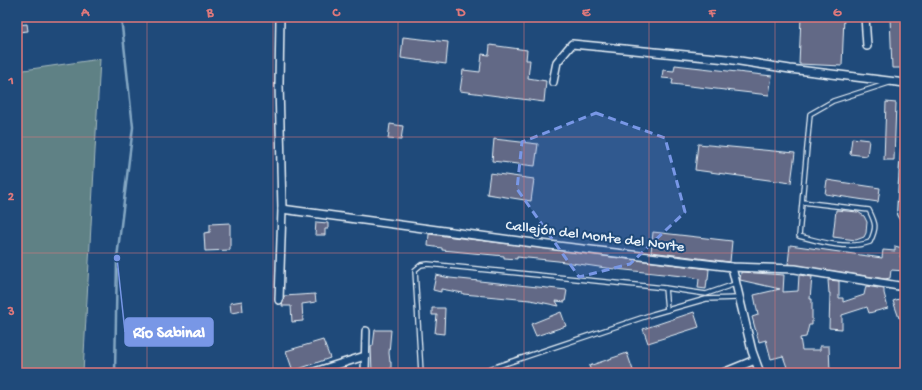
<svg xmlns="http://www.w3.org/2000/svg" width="922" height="390" font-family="'Gochi Hand',sans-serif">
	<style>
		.green { fill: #5f8185; stroke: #a4b9be }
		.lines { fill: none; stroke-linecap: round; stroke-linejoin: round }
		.stream { stroke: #84a7c3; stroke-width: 2.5 }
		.building { fill: #626986; stroke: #e8f1f8 }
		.lane-casing { stroke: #e8f1f8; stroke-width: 6 }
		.street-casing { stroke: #e8f1f8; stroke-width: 10 }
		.lane { stroke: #1f4a7a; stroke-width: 3.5 }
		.street { stroke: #1f4a7a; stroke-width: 7 }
		.marked { fill: #7897e6; fill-opacity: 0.2; stroke: #7897e6; stroke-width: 3; stroke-dasharray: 8 5; stroke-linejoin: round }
		.grid { fill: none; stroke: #dd787b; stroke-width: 1; stroke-opacity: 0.55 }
		.labels { text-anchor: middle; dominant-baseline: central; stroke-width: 4; stroke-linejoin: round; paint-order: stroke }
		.street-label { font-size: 15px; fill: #e8f1f8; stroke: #1f4a7a }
		.leader { fill: none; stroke: #7897e6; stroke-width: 1.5 }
		.callout-dot { fill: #7897e6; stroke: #1f4a7a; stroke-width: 1.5 }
		.callout { fill: #7897e6; stroke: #7897e6; stroke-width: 1.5 }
		.callout-label { font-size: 16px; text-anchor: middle; font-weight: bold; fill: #fff }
		.neatline { fill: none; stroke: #dd787b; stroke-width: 1.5 }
		.grid-label { font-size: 13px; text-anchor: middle; font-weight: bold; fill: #dd787b }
	</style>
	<rect width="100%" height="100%" fill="#1f4a7a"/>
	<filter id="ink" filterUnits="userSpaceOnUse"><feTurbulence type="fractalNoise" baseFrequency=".025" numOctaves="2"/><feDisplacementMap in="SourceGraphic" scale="8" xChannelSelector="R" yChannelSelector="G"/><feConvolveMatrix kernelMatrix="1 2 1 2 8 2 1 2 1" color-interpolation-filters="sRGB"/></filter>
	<g filter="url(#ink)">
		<path class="green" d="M 100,59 L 83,373 L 17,373 L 17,71 Z"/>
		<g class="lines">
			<path class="stream" d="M 115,373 L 117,258 L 133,127 L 121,17"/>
		</g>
		<g class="building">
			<path d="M 801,17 L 844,17 L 842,66 L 799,64 Z"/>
			<path d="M 890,17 L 905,17 L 905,68 L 892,68 Z"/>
			<path d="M 27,24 L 28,31 L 18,32 L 17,25 Z"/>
			<path d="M 403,37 L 448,42 L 446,64 L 401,58 Z"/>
			<path d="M 490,45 L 527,50 L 526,60 L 530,60 L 528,78 L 546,81 L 544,102 L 460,91 L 463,70 L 480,72 L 482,54 L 489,55 Z"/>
			<path d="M 675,65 L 772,76 L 769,95 L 672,84 L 673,79 L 662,78 L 663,70 L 674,71 Z"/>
			<path d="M 886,102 L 896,103 L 894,160 L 884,160 Z"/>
			<path d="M 390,124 L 403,126 L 401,140 L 388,139 Z"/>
			<path d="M 852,138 L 869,140 L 867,156 L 850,154 Z"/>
			<path d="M 494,139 L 538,144 L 535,166 L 492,161 Z"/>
			<path d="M 698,144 L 795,153 L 791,183 L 695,170 Z"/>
			<path d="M 490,173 L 534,179 L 531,201 L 487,194 Z"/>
			<path d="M 827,180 L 880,188 L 878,202 L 825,194 Z"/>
			<path d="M 836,210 L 858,212 L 864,216 L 867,222 L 866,233 L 864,237 L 856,240 L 833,237 Z"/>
			<path d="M 316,222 L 328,223 L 328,229 L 325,229 L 325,235 L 315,235 Z"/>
			<path d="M 230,223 L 230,250 L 205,251 L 204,233 L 210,232 L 210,224 Z"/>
			<path d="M 653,232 L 732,241 L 730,262 L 651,252 Z"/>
			<path d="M 429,234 L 709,269 L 708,280 L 707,280 L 706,289 L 698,288 L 699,279 L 692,277 L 606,268 L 558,261 L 517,257 L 517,259 L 504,258 L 504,256 L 442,250 L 442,248 L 428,246 Z"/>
			<path d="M 790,245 L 882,258 L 883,250 L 895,251 L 895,246 L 902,248 L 900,257 L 905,258 L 905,271 L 891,270 L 890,278 L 885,279 L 788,264 Z"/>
			<path d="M 741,272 L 784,275 L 783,292 L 798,291 L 799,275 L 812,277 L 810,299 L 812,299 L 812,325 L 809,325 L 806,337 L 800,338 L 802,350 L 820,350 L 820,346 L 829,346 L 830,373 L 789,373 L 783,356 L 771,359 L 766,340 L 759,342 L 755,328 L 752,317 L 758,315 L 754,295 L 780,289 L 740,280 Z"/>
			<path d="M 436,275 L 450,278 L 567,290 L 565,302 L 556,301 L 559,306 L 530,300 L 463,294 L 463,293 L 441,289 L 441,292 L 433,290 Z"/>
			<path d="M 828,280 L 839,281 L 839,298 L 843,298 L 843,302 L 864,295 L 866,286 L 884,289 L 884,293 L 888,308 L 869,313 L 867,307 L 842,315 L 842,329 L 829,328 L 830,293 L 829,293 Z"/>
			<path d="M 315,294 L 316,302 L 302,304 L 303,321 L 292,322 L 291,306 L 282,306 L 284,296 Z"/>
			<path d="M 905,297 L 905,316 L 899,318 L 893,301 Z"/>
			<path d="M 242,301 L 243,311 L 231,313 L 230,303 Z"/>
			<path d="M 432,308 L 445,308 L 444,334 L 435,333 L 437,315 L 432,315 Z"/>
			<path d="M 561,312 L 566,326 L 536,336 L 531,324 Z"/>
			<path d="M 694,312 L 699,327 L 648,343 L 643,329 Z"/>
			<path d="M 375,330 L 391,330 L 389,353 L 390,362 L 391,362 L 391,373 L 372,373 L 371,346 L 373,346 Z"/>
			<path d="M 323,340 L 330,358 L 293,371 L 286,351 Z"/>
			<path d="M 627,353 L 634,373 L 592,373 L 589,366 Z"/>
		</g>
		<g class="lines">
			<defs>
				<g id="lane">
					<path d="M 905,114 L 899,214 L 905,224"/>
					<path d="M 802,202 L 869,210 C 876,224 877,227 870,242 C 847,250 821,242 799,236 L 810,114 L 833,101 L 889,83"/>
					<path d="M 665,288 L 667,310"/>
					<path d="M 421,373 L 415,270 L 421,265 L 428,264 L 665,288 L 706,294 L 735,284"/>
					<path d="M 477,373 L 653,314 L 706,299 L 738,298"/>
				</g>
				<g id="street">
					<path d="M 865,17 L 867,46"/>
					<path d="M 553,82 L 557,62 L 572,44 L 727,59 L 790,69 L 905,83"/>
					<path d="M 282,209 L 541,244 L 732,267 L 795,269 L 905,287"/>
					<path d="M 732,267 L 752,351 L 760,373"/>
					<path d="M 279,300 L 282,209 L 279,84 L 280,17"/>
					<path d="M 311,373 L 365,356"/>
					<path d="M 365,373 L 366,331"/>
					<path d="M 723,373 L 755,360"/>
				</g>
			</defs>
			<use href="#lane" class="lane-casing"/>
			<use href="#street" class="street-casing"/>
			<use href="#lane" class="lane"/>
			<use href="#street" class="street"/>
		</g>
	</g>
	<path class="marked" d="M 596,113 L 665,138 L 685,212 L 630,264 L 579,277 L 517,189 L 522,142 Z"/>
	<path class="grid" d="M 147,17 L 147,373M 273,17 L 273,373M 398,17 L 398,373M 524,17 L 524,373M 649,17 L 649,373M 775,17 L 775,373M 17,137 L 905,137M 17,253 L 905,253"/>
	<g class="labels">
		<g class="street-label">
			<text transform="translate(595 237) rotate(7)">Callejón del Monte del Norte</text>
		</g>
	</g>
	<path class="leader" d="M117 258L125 332"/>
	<circle class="callout-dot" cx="117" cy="258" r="4"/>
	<rect class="callout" x="125" y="318" width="88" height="28" rx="4"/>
	<g class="callout-label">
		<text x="169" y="337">Río Sabinal</text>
	</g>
	<rect width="922" height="390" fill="none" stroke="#1f4a7a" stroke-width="44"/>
	<rect x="22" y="22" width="878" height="346" class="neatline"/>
	<g class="grid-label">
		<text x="85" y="16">A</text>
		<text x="210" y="16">B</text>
		<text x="336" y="16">C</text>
		<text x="461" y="16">D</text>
		<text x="586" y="16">E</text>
		<text x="712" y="16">F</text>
		<text x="837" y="16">G</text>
		<text x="11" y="84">1</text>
		<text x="11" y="200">2</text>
		<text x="11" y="315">3</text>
	</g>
</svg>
